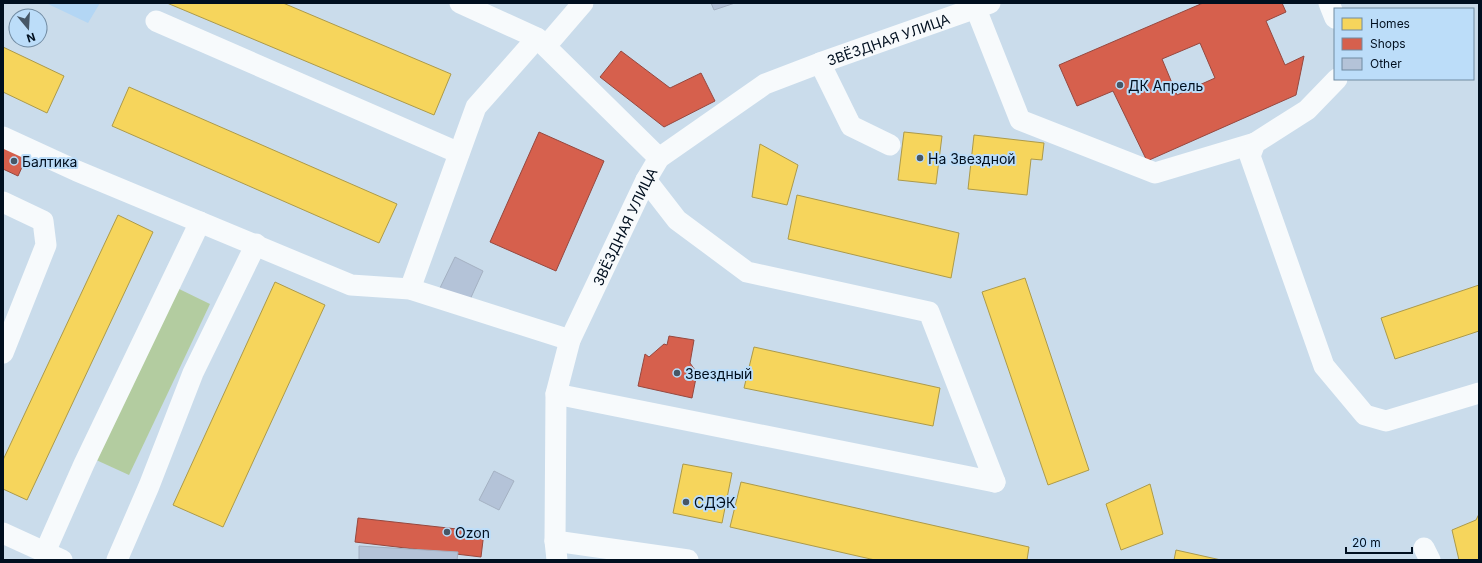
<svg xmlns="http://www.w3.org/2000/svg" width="1482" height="563" font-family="Inter,sans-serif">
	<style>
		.built { fill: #b3d6f4 }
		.green { fill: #b3cca0 }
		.homes { fill: #f6d55c; stroke: #ac9a4a }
		.shops { fill: #d6604d; stroke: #96483f; fill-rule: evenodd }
		.building { fill: #b4c3d8; stroke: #a4b1c2 }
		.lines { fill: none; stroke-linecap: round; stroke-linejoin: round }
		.minor { stroke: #f7fafc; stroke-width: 21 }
		.poi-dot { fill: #475766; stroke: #bcddf9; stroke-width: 1.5 }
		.labels { text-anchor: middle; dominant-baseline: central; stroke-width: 4; stroke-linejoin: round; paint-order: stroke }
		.street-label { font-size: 14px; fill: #000f1f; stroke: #bcddf9 }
		.poi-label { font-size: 14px; fill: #000f1f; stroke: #bcddf9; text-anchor: start }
	</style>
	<rect width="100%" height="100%" fill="#cadceb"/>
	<path class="built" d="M 46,3 L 100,3 L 88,23 Z"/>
	<path class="green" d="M 175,287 L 210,304 L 129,475 L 94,459 Z"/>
	<g class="homes">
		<path d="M 167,3 L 283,3 L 451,74 L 434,115 Z"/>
		<path d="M 3,47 L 64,76 L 47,113 L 3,92 Z"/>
		<path d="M 129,87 L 397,204 L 379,243 L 112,126 Z"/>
		<path d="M 904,132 L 942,136 L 936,184 L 898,180 Z"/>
		<path d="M 974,135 L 1044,143 L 1042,160 L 1031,159 L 1027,195 L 968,189 Z"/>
		<path d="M 760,144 L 798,165 L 787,205 L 752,197 Z"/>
		<path d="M 797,195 L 959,233 L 951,278 L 788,239 Z"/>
		<path d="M 118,215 L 153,232 L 27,500 L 3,489 L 3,460 Z"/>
		<path d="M 1025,278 L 1089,470 L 1048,485 L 982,292 Z"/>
		<path d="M 275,282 L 325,305 L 223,527 L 173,505 Z"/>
		<path d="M 1479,285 L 1479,331 L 1395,359 L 1381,318 Z"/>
		<path d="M 754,347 L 940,388 L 933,426 L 744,388 Z"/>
		<path d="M 683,464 L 732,473 L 722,523 L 673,513 Z"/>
		<path d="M 741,482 L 1029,547 L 1027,560 L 875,560 L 730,527 Z"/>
		<path d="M 1150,484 L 1163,534 L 1121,550 L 1106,504 Z"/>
		<path d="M 1479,514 L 1479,560 L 1459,560 L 1452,530 L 1476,520 Z"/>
		<path d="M 1176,550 L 1221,560 L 1174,560 Z"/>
	</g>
	<g class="shops">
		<path d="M 1203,3 L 1282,3 L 1286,12 L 1266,21 L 1285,65 L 1304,56 L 1296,95 L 1147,161 L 1113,91 L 1077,106 L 1059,65 ZM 1200,43 L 1215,78 L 1177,95 L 1162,59 Z"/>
		<path d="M 621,51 L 670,88 L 701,73 L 715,101 L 664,127 L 600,77 Z"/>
		<path d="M 539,132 L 604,161 L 556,271 L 490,242 Z"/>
		<path d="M 3,142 L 28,154 L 18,176 L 3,169 Z"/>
		<path d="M 669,336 L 694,340 L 690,363 L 697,373 L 692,398 L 638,386 L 645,354 L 649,357 L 664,344 L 667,345 Z"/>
		<path d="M 358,518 L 484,532 L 481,557 L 355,542 Z"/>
	</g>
	<g class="building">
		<path d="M 711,3 L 735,3 L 714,10 Z"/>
		<path d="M 455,257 L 483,271 L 468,304 L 439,290 Z"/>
		<path d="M 494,471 L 514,481 L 499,510 L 479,500 Z"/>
		<path d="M 359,546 L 458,552 L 457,560 L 359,560 Z"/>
	</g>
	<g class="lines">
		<g class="minor">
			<path d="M 460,3 L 537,38 L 659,158"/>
			<path d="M 1329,3 L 1335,18"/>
			<path d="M 976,9 L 1020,120 L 1155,173 L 1255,143"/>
			<path d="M 156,21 L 459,153"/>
			<path d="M 546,46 L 583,3"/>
			<path d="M 820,63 L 851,126 L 890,145"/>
			<path d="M 1337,79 L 1307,110 L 1255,143 L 1250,156 L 1324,366 L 1365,415 L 1386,421 L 1479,393"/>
			<path d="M 3,137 L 77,171 L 351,285 L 410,289 L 570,340"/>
			<path d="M 646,180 L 677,220 L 747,272 L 929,312 L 995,482"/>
			<path d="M 3,202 L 43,221 L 46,245 L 3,353"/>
			<path d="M 410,289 L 476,107 L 537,38"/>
			<path d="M 556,394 L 995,482"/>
			<path d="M 3,533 L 62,560"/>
			<path d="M 555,541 L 688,560"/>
			<path d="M 1424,548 L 1430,560"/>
			<path d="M 45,552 L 84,464 L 200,222"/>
			<path d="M 117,560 L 149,486 L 193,373 L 256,244"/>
			<path id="s1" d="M 557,560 L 555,541 L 556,394 L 570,340 L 646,180 L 659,158 L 765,84 L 820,63 L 990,3"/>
		</g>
	</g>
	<g class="poi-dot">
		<circle cx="1120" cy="85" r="4"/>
		<circle cx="920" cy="158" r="4"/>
		<circle cx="14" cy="161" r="4"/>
		<circle cx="677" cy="373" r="4"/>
		<circle cx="686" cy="502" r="4"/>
		<circle cx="447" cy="532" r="4"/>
	</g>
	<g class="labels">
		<g class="street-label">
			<text stroke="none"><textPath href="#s1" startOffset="685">ЗВЁЗДНАЯ УЛИЦА</textPath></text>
			<text stroke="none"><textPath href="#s1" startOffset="348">ЗВЁЗДНАЯ УЛИЦА</textPath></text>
		</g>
		<g class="poi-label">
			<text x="1128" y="85">ДК Апрель</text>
			<text x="928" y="158">На Звездной</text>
			<text x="22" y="161">Балтика</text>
			<text x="685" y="373">Звездный</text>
			<text x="694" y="502">СДЭК</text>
			<text x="455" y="532">Ozon</text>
		</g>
	</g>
	<rect width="1482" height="563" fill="none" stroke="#000f1f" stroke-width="8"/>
	<rect x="1334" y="8" width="140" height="72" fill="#bcddf9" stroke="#718ba2"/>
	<rect x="1342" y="18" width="20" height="12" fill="#f6d55c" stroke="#718ba2"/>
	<text x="1370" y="28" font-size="12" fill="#000f1f">Homes</text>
	<rect x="1342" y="38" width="20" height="12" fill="#d6604d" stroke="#718ba2"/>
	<text x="1370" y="48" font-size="12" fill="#000f1f">Shops</text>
	<rect x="1342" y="58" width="20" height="12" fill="#b4c3d8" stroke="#718ba2"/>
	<text x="1370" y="68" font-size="12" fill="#000f1f">Other</text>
	<g transform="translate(28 28) rotate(162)"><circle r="19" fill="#bcddf9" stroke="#718ba2"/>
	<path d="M0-3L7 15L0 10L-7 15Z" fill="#475766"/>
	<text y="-6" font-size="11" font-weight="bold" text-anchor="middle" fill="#000f1f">N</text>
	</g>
	<path d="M1346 547v6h66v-6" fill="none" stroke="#000f1f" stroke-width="2"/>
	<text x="1352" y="547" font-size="12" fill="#000f1f" stroke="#bcddf9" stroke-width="3" paint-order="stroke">20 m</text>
</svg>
